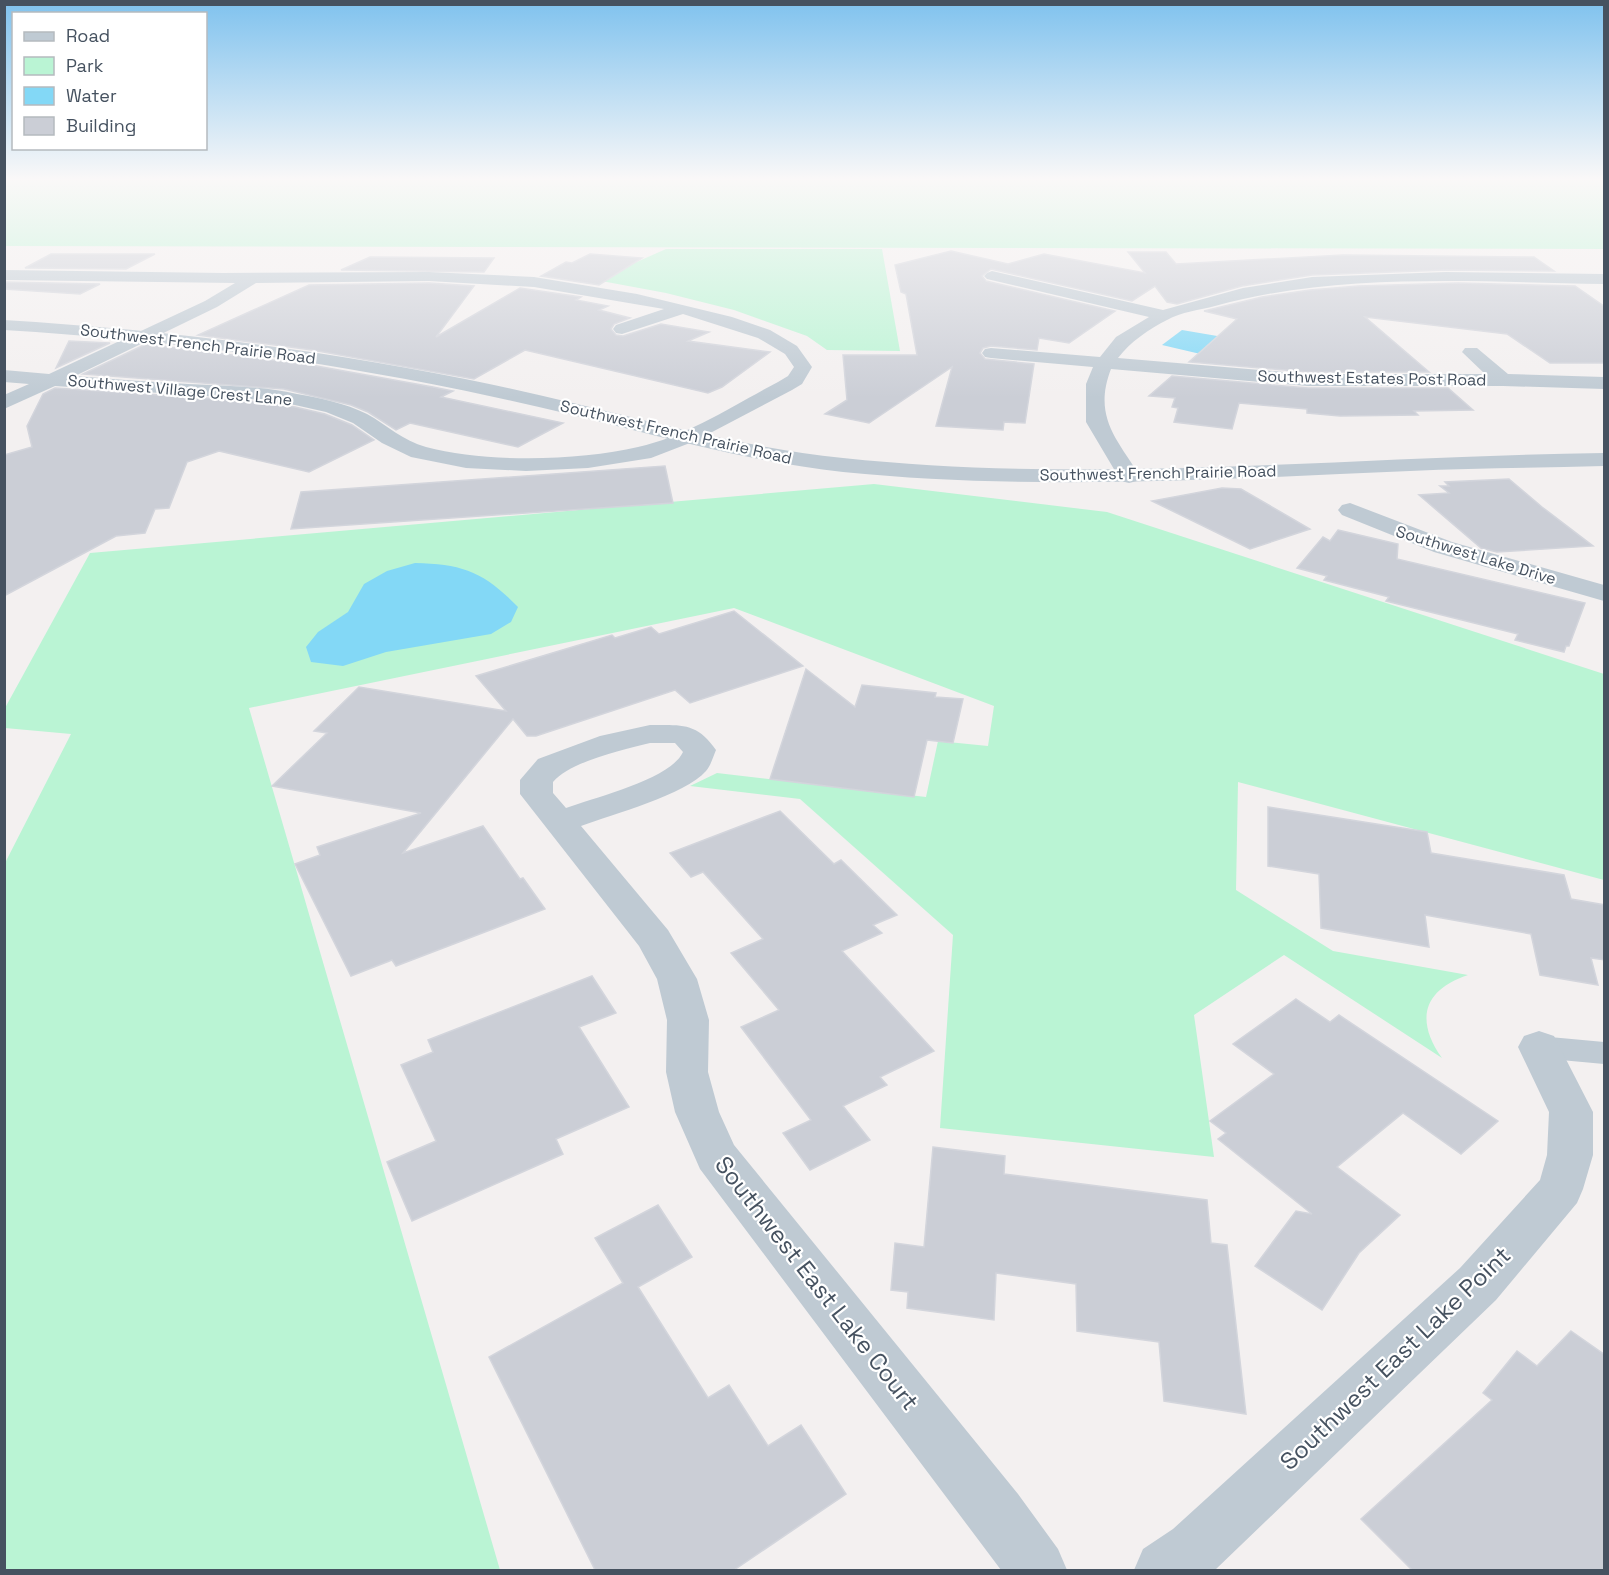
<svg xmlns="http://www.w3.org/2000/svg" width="1609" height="1575" font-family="'Space Grotesk',sans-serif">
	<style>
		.green { fill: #baf4d4 }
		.water { fill: #83d8f6 }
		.building { fill: #cbced6; stroke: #d3d5dc; stroke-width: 1.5 }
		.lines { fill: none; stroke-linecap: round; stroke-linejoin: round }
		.service { fill: #bfcad3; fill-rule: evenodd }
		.minor { fill: #bfcad3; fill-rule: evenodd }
		.tertiary { fill: #bfcad3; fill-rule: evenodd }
		.labels { text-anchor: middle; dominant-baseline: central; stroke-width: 4.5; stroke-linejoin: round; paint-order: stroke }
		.far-street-label { font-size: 16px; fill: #465260; stroke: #fff }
		.near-street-label { font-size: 24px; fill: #465260; stroke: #fff }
	</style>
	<rect width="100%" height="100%" fill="#f3f0f0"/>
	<g class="green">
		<path d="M 4,178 L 1604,178 L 1604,249 L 5,246 Z"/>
		<path d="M 666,249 L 882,249 L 900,351 L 827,350 L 807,336 L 734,310 L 666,293 L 596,280 Z"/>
		<path d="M 874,484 L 1107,512 L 1604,674 L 1604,880 L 1238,782 L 1236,890 L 1333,951 L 1468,975 C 1423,990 1415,1020 1442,1058 L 1284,955 L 1194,1015 L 1214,1157 L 940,1128 L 953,935 L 800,799 L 690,786 L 717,773 L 926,797 L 938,741 L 988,746 L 994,706 L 734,608 L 249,708 L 500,1570 L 5,1570 L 4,865 L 71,734 L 5,728 L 5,708 L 90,553 Z"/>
	</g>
	<g class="water">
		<path d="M 1182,330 L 1229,338 L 1209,356 L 1162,345 Z"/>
		<path d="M 415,563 C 463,564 484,572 518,607 L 511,622 L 491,634 L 386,652 L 343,666 L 311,662 L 306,647 L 318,632 L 348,612 L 364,584 L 387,571 Z"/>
	</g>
	<g class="building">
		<path d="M 951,251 L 1008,264 L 1044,254 L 1145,273 L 1128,252 L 1166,252 L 1176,264 L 1343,255 L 1534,257 L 1554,271 L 1446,270 L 1312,275 L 1242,286 L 1177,304 L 1167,302 L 1155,286 L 1132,301 L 991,269 L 982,276 L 986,281 L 1115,311 L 1069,343 L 1039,338 L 1037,350 L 991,346 L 983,348 L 980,353 L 985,359 L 1034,364 L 1025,423 L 1004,422 L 1003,430 L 936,426 L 952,367 L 869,423 L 825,414 L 847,400 L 843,355 L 917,355 L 906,294 L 901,292 L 895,265 Z"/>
		<path d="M 51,254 L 155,254 L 126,269 L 25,268 Z"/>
		<path d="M 590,254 L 642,258 L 599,285 L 541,276 L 566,262 L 572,263 Z"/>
		<path d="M 370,257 L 494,258 L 484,272 L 341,270 Z"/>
		<path d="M 4,282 L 100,284 L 80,294 L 4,289 Z"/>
		<path d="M 429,283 L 474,286 L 436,337 L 520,288 L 581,297 L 576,300 L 608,306 L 599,310 L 630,318 L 614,324 L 611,329 L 616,335 L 623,336 L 661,324 L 709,332 L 688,341 L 770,352 L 722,387 L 708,393 L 525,350 L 474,379 L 312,350 L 198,335 L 309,285 Z"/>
		<path d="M 1458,283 L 1575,286 L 1605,307 L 1605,363 L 1550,363 L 1507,334 L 1365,317 L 1429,372 L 1308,372 L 1189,362 L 1237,319 L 1204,311 L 1262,297 L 1310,290 L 1358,286 Z"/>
		<path d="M 69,341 L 110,343 L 56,368 Z"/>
		<path d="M 146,344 L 311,365 L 433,387 L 453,391 L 441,397 L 563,423 L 518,447 L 410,423 L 396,430 L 368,412 L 351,405 L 284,389 L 83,374 Z"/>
		<path d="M 1172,376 L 1308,388 L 1448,388 L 1473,410 L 1414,411 L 1418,415 L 1340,416 L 1307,413 L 1307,409 L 1239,403 L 1232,429 L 1174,422 L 1178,408 L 1172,407 L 1175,398 L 1149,396 Z"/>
		<path d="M 55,388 L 250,401 L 295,407 L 325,414 L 352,425 L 374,440 L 309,472 L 219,451 L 187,462 L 169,508 L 155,509 L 145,533 L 116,536 L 4,596 L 4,455 L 32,447 L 27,426 L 43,394 Z"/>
		<path d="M 665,466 L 673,503 L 291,529 L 301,492 Z"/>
		<path d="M 1509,479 L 1542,507 L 1593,546 L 1497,552 L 1481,548 L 1419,495 L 1449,493 L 1440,486 L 1449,486 L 1445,482 Z"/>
		<path d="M 1222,488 L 1241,489 L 1310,529 L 1250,549 L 1152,501 Z"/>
		<path d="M 1338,530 L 1398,544 L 1397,559 L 1585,603 L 1569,646 L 1566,646 L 1564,652 L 1515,640 L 1518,634 L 1386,601 L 1389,597 L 1324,580 L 1327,576 L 1297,568 L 1323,537 L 1330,541 Z"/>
		<path d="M 734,611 L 803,666 L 690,703 L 675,690 L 536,736 L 527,736 L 513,719 L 403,853 L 483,826 L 520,879 L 523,878 L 545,909 L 396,966 L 392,960 L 351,976 L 295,864 L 320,855 L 317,847 L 421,813 L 272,786 L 327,733 L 314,731 L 359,687 L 506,711 L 476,676 L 612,635 L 615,638 L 651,627 L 659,634 Z"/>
		<path d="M 806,669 L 855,707 L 862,685 L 936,693 L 935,697 L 963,699 L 953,743 L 927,740 L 914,797 L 770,779 Z"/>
		<path d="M 1268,807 L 1427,832 L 1431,853 L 1564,875 L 1571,899 L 1605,905 L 1605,960 L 1591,958 L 1598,985 L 1540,975 L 1531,934 L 1425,915 L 1429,947 L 1321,928 L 1319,874 L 1268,866 Z"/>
		<path d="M 780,811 L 834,864 L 841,860 L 897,915 L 873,925 L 882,933 L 842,951 L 934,1051 L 880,1077 L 887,1085 L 843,1106 L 870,1140 L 810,1170 L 783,1133 L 811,1120 L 741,1027 L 779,1010 L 731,953 L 763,939 L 703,872 L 691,877 L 670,853 Z"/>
		<path d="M 592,976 L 616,1013 L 579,1027 L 629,1107 L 556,1139 L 563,1154 L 412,1221 L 387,1162 L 436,1141 L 401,1065 L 433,1052 L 428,1040 Z"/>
		<path d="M 1296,999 L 1330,1022 L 1339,1015 L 1498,1121 L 1461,1154 L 1403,1113 L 1337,1167 L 1400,1215 L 1359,1253 L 1322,1310 L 1255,1266 L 1296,1211 L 1312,1214 L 1218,1139 L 1226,1133 L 1210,1121 L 1274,1074 L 1233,1044 Z"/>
		<path d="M 933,1147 L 1005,1156 L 1004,1174 L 1207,1200 L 1211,1243 L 1227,1245 L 1246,1414 L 1164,1401 L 1159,1342 L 1077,1331 L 1076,1284 L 996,1273 L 994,1320 L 907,1308 L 908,1292 L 891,1290 L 895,1243 L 924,1247 Z"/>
		<path d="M 658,1205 L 692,1257 L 638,1287 L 708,1398 L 729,1385 L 768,1446 L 801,1425 L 846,1494 L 734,1570 L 595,1570 L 489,1357 L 623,1283 L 595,1238 Z"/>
		<path d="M 1571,1331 L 1605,1355 L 1605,1570 L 1412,1570 L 1361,1519 L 1492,1400 L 1483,1393 L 1517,1351 L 1537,1366 Z"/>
	</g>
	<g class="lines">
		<path class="service" d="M 1539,1036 L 1604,1042 L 1604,1064 L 1539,1058 L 1529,1055 L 1525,1047 L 1529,1039 Z"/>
		<g class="minor">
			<path d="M 4,270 L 223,273 L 429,272 L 534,277 L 637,294 L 732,317 L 770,330 L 797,346 L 812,367 L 802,384 L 792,390 L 695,441 L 651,458 L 588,468 L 526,471 L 466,468 L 411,457 L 382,443 L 353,423 L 326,412 L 295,405 L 250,399 L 55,386 L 4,409 L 4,395 L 29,384 L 4,382 L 4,370 L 49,374 L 205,301 L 235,283 L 4,280 ZM 429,281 L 534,287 L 664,309 L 616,325 L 613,329 L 616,333 L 622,334 L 683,314 L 758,338 L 785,354 L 794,367 L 788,376 L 778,382 C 734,405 688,436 638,447 C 579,461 485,463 426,447 C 403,441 387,425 367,414 C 345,403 320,398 297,394 C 261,386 225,386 188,384 C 150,382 113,379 75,376 L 217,307 L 256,283 Z"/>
			<path d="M 992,271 L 1163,310 L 1243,288 L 1312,277 L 1446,272 L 1604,274 L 1604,284 C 1479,282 1336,272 1215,306 C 1200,310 1181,312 1167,320 C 1149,329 1130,342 1118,358 L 1308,374 L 1485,374 L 1462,352 L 1465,348 L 1477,348 L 1508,374 L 1604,377 L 1604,389 L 1503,386 L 1308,386 L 1111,369 C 1093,416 1116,438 1140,476 L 1137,481 L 1129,483 L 1121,481 L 1086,422 L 1086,384 L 1093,367 L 991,358 L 985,357 L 982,353 L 985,349 L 991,348 L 1100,357 L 1116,337 L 1149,317 L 987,279 L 984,276 L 987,273 Z"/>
			<path d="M 1350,503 L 1452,542 L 1604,585 L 1604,601 L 1434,552 L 1342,515 L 1338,510 L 1342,505 Z"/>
			<path d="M 650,725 C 681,725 697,722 716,750 C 713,757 711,765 706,771 C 685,795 613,814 581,826 L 668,930 L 697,979 L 709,1020 L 708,1072 L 719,1112 L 734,1145 L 1018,1494 L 1058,1549 L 1067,1570 L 1001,1570 L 700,1169 L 675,1112 L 666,1072 L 667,1020 L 657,979 L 639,946 L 520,794 L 520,780 L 538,759 L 600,736 ZM 650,743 L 675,743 L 683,752 C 671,779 596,797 566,808 L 553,793 L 553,782 C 571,761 623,750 650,743 Z"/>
			<path d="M 1539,1031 L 1554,1036 L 1593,1112 L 1593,1155 L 1583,1189 L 1577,1203 L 1496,1300 L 1215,1570 L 1134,1570 L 1143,1549 L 1173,1529 L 1460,1268 L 1540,1180 L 1547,1155 L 1549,1112 L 1518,1047 L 1524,1036 Z"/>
		</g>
		<path class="tertiary" d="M 4,320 C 169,330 332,351 494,385 C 610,409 725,446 843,458 C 1096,485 1351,456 1604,453 L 1604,466 C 1540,468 1475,468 1410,471 C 1221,479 1032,491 843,472 C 725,459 610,421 494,397 C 332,362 170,340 4,330 Z"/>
	</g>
	<linearGradient id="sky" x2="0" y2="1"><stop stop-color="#7fc2ee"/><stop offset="0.45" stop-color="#faf8f8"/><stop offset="1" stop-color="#faf8f8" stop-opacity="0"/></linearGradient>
	<rect width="1609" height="398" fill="url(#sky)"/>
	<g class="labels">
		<g class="far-street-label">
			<text transform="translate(198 344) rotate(7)">Southwest French Prairie Road</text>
			<text transform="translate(1372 378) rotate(1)">Southwest Estates Post Road</text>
			<text transform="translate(180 390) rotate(5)">Southwest Village Crest Lane</text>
			<text transform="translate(676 432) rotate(13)">Southwest French Prairie Road</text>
			<text transform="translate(1158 473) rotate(-1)">Southwest French Prairie Road</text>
			<text transform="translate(1476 555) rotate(17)">Southwest Lake Drive</text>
		</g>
		<g class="near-street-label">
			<text transform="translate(817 1283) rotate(52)">Southwest East Lake Court</text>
			<text transform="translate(1395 1358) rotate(-44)">Southwest East Lake Point</text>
		</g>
	</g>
	<rect width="1609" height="1575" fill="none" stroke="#465260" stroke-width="12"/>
	<rect x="12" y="12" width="195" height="138" fill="#ffffff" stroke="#b5babf" stroke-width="1.5"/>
	<rect x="24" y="32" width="30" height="9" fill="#bfcad3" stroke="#b5babf" stroke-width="1.5"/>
	<text x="66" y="42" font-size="18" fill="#465260">Road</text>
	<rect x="24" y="57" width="30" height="18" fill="#baf4d4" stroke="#b5babf" stroke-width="1.5"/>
	<text x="66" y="72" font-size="18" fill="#465260">Park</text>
	<rect x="24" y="87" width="30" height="18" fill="#83d8f6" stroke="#b5babf" stroke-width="1.5"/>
	<text x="66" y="102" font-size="18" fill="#465260">Water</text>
	<rect x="24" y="117" width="30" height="18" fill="#cbced6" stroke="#b5babf" stroke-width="1.5"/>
	<text x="66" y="132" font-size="18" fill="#465260">Building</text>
</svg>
